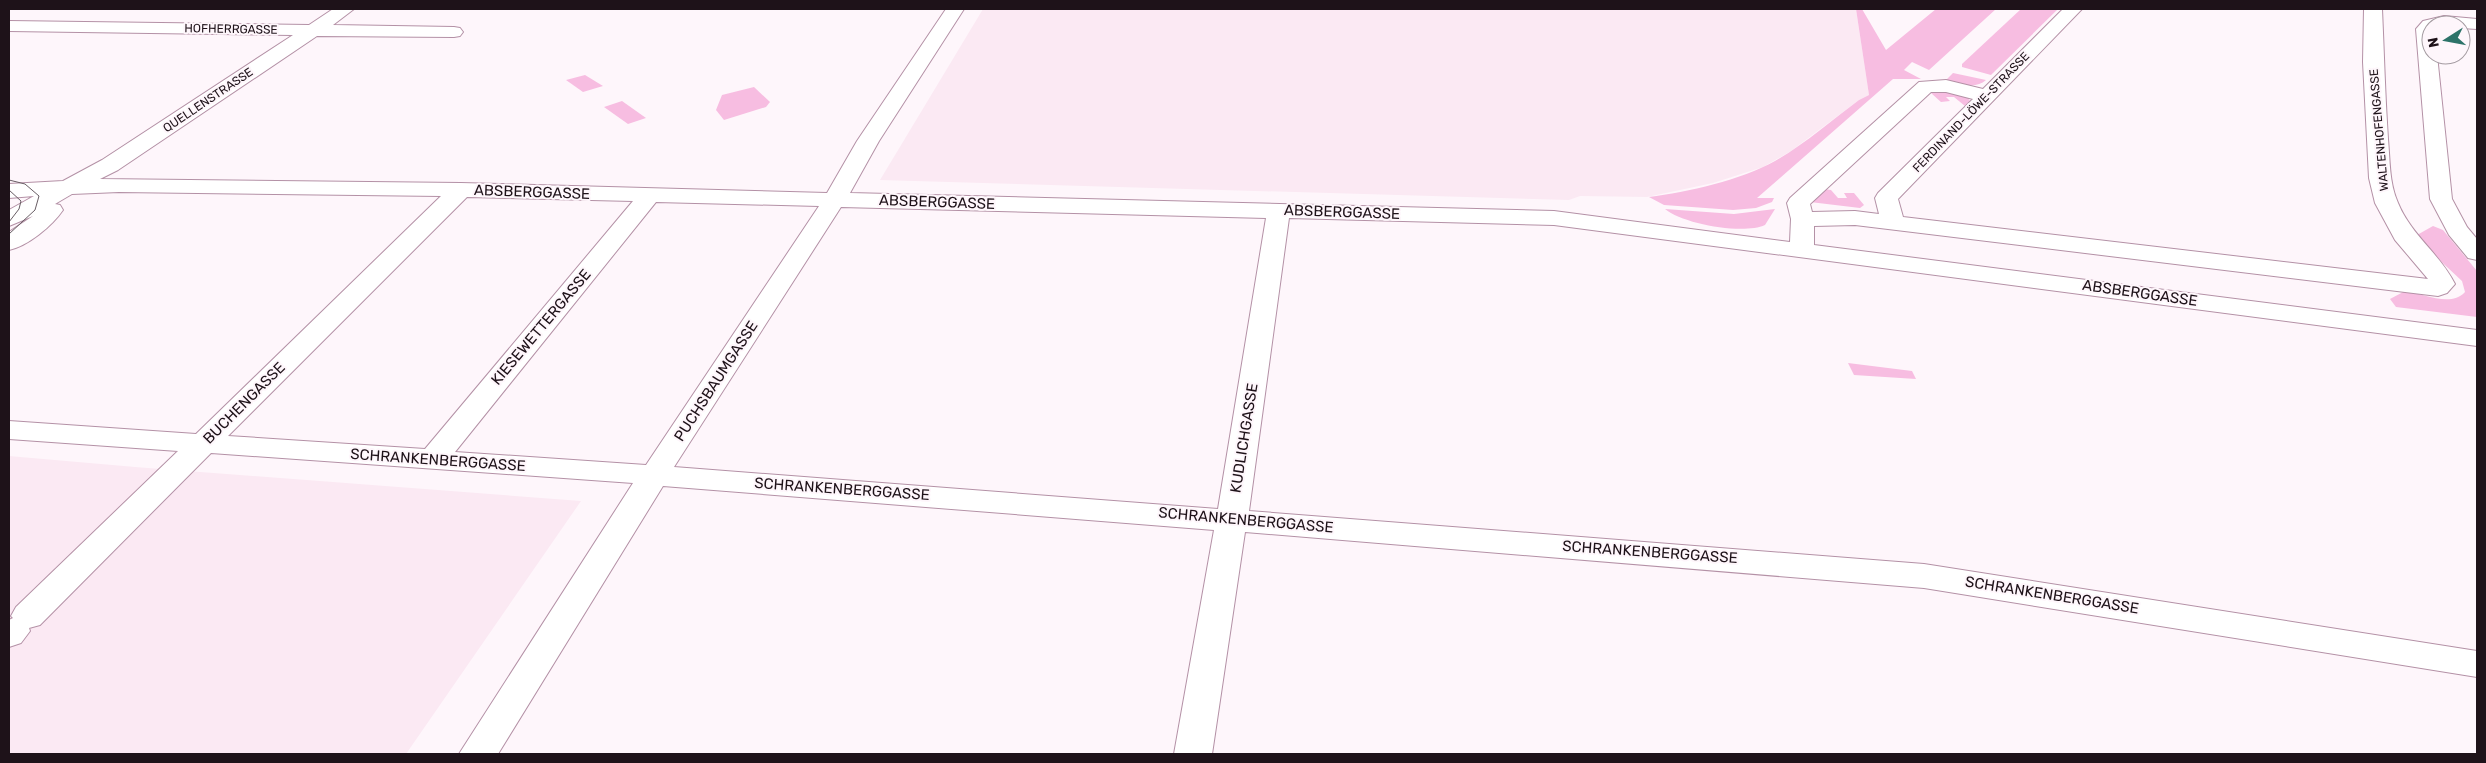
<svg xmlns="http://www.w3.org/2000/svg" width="2486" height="763" font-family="Rubik,sans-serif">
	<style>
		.built { fill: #fbe9f3 }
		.green { fill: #f7bde1 }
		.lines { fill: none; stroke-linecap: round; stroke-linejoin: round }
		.minor-casing { stroke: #b491a6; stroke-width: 2 }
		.minor { fill: #fff; fill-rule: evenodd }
		.tram { stroke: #685d64; stroke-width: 1 }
		.labels { text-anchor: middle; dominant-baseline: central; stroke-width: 4; stroke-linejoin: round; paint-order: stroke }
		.far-street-label { font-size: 12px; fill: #1e1219; stroke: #fef6fb }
		.street-label { font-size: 15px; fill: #1e1219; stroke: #fef6fb }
	</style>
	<rect width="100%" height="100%" fill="#fef6fb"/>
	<g class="built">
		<path d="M 983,9 L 1856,9 L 1869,95 L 1859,100 L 1791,151 L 1763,167 L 1713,183 L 1647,197 L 1580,196 L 1569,200 L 880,180 Z"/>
		<path d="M 9,456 L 135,467 L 581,501 L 406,754 L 9,754 Z"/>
	</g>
	<g class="green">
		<path d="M 1856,9 L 1862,9 L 1886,50 L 1936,9 L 1996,9 L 1929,70 L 1912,62 L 1904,70 L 1921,79 L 1893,79 L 1757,198 L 1774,198 L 1772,202 L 1756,208 L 1733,210 L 1664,205 L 1649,197 C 1688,192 1741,180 1775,161 C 1805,144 1832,120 1859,100 L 1869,95 Z"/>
		<path d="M 2021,9 L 2058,9 L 1991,75 L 1962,67 L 1962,64 Z"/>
		<path d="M 1953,73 L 1986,80 C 1975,90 1959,83 1946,80 Z"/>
		<path d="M 585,75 L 603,86 L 583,92 L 566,80 Z"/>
		<path d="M 754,87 L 770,102 L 766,107 L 724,120 L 716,110 L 722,95 Z"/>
		<path d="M 1936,90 L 1966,95 L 1970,101 L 1965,106 L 1954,97 L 1946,97 L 1950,101 L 1941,102 L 1931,93 Z"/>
		<path d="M 622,101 L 646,118 L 628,124 L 604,107 Z"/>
		<path d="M 1824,189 L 1831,190 L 1838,198 L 1847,198 L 1844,193 L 1854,193 L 1864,205 L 1860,208 L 1810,202 Z"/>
		<path d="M 1665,209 L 1734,214 L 1775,209 L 1765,225 C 1743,235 1683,224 1665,209 Z"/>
		<path d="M 2433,226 L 2443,230 L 2477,271 L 2477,317 L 2396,307 L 2390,299 L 2405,291 C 2423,293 2450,308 2465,292 L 2462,281 L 2418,240 L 2417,235 Z"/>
		<path d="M 1848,363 L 1912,371 L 1916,379 L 1854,375 Z"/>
	</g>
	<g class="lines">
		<defs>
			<g id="minor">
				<path d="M 333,9 L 354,9 L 333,25 L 454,27 L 460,28 L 463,32 L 460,36 L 454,37 L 317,36 L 118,170 L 100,179 L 461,183 L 827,193 L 857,141 L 946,9 L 964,9 L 879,141 L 850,193 L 1554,211 L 1790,242 L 1791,219 L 1787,203 L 1790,198 L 1919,82 L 1946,80 L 1983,89 L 2063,9 L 2082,9 L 1898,199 L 1903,217 L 2428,279 L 2395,240 L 2375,203 L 2369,178 L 2363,62 L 2364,9 L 2382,9 C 2384,52 2385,96 2388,139 C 2390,160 2389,183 2398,203 C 2411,235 2440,254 2455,284 L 2447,293 L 2438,296 L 1855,225 L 1814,226 L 1814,245 L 2477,330 L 2477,346 L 1554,225 L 1289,218 L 1249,511 L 1924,564 L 2477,651 L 2477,677 L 1924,588 L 1245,532 L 1212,754 L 1174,754 L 1214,530 L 663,486 L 498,754 L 459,754 L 633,483 L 211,453 L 40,625 L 29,628 L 30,631 L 21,643 L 9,647 L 9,620 L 13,618 L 11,616 L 16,607 L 178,451 L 9,439 L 9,421 L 196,434 L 441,196 L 119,192 L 72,194 L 55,204 L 60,205 L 63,210 C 52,226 28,246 9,250 L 9,232 L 33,216 L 9,226 L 9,210 L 34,196 L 9,198 L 9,184 L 63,181 L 102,160 L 293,35 L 9,31 L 9,21 L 309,25 ZM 1931,92 L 1946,92 L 1973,99 L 1878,193 L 1875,198 L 1879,214 L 1855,211 L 1812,212 L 1810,204 ZM 467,197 L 633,201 L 425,449 L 228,436 ZM 656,202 L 819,206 L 646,465 L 455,452 ZM 841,207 L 1266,218 L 1218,509 L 674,467 Z"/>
				<path d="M 2444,16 L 2477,19 L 2477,29 L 2461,28 L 2461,25 L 2431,25 L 2431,55 L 2437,55 L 2452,199 L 2467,227 L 2477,239 L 2477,260 L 2468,258 L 2449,235 L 2430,199 L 2416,29 L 2423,21 Z"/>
			</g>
		</defs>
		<use href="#minor" class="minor-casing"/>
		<use href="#minor" class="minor"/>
		<g class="tram">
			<path d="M 9,180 L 25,184 L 39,196 L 35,210 L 9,234"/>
			<path d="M 9,190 L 21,201 L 19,209 L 9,222"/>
		</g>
	</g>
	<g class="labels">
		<g class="far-street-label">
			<text transform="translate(231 29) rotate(1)">HOFHERRGASSE</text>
			<text transform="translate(208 100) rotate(-34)">QUELLENSTRASSE</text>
			<text transform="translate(1971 112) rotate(-46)">FERDINAND-LÖWE-STRASSE</text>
			<text transform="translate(2379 130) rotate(-95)">WALTENHOFENGASSE</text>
		</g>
		<g class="street-label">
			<text transform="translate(532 192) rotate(2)">ABSBERGGASSE</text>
			<text transform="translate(937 202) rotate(2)">ABSBERGGASSE</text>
			<text transform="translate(1342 212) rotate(2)">ABSBERGGASSE</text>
			<text transform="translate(2140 293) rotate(8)">ABSBERGGASSE</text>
			<text transform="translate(541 327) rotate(-50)">KIESEWETTERGASSE</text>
			<text transform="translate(716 381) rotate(-57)">PUCHSBAUMGASSE</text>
			<text transform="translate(244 403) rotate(-45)">BUCHENGASSE</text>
			<text transform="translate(1244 438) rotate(-81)">KUDLICHGASSE</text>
			<text transform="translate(438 460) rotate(4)">SCHRANKENBERGGASSE</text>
			<text transform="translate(842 489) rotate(4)">SCHRANKENBERGGASSE</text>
			<text transform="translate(1246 520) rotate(5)">SCHRANKENBERGGASSE</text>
			<text transform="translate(1650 552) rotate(4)">SCHRANKENBERGGASSE</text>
			<text transform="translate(2052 595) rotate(9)">SCHRANKENBERGGASSE</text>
		</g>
	</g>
	<rect width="2486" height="763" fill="none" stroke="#1e1219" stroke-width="20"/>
	<g transform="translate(2446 40) rotate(259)"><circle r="24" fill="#fef6fb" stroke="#a49ba1"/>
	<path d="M0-4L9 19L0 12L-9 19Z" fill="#2d7369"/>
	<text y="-8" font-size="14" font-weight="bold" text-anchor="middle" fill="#1e1219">N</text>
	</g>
</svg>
